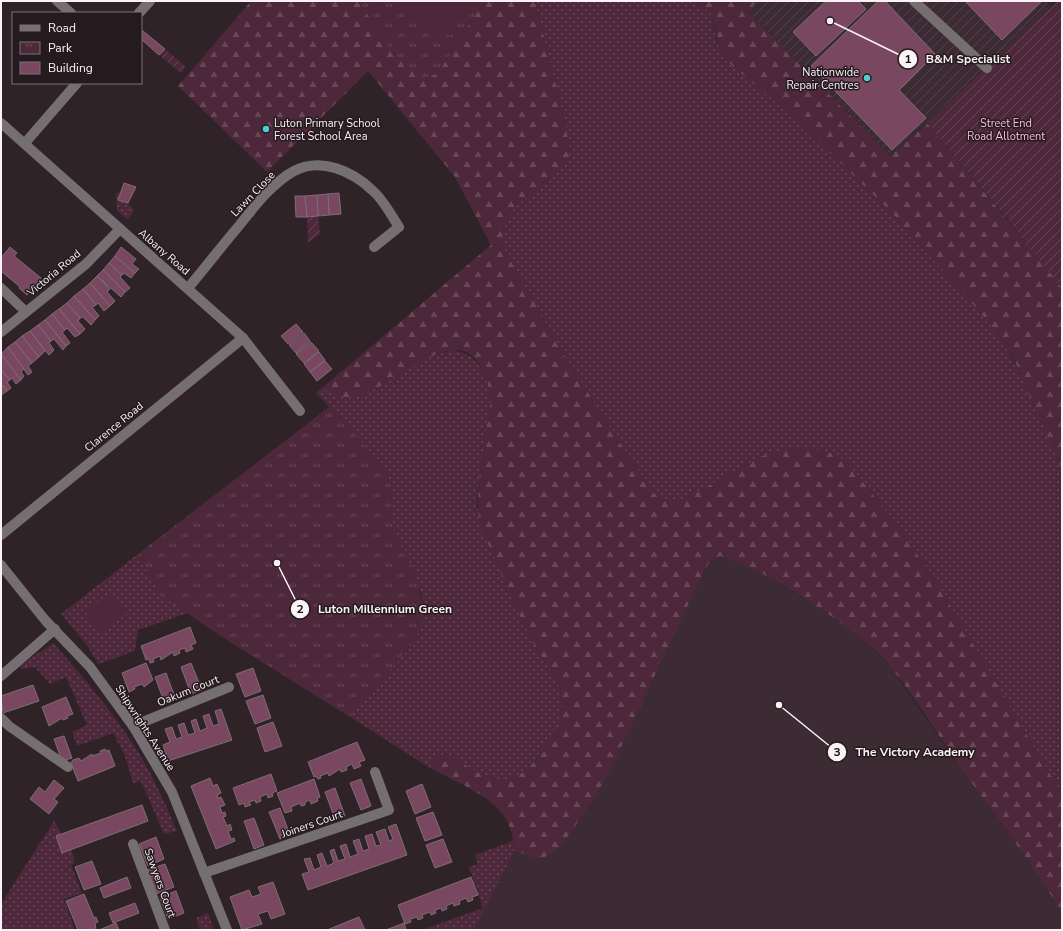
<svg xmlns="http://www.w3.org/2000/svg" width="1063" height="931" font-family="'Nunito Sans',sans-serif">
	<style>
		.built { fill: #3d2b33 }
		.industrial { fill: url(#industrial-furrows) }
		.grass { fill: url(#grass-dots) }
		.forest { fill: url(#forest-firs) }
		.park { fill: url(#park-tufts) }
		.garden { fill: url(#garden-furrows) }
		.pitch { fill: #4d283a }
		.building { fill: #79475f; stroke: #7c6e74 }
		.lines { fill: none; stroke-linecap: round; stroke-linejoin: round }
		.minor { stroke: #766f72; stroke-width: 10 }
		.poi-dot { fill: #51ccd3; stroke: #251a1e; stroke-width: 1.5 }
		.labels { text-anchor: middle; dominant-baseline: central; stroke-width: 3; stroke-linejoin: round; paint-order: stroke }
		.poi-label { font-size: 11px; fill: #fbf2f6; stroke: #251a1e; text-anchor: end }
		.park-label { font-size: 11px; fill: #fdbbd9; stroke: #251a1e }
		.street-label { font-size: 11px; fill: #fbf2f6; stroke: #251a1e }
		.leader { fill: none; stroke: #fbf2f6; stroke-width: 1.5 }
		.callout-dot { fill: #fbf2f6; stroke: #251a1e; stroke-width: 1.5 }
		.mark-label { font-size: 12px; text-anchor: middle; font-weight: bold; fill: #111 }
		.callout-label { font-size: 12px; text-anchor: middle; font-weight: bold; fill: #fbf2f6; stroke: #251a1e; stroke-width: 3; stroke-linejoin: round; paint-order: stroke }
	</style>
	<defs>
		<pattern id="industrial-furrows" width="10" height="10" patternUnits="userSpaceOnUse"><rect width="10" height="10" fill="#3d2b33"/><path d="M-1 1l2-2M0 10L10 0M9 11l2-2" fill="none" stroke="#504047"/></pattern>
		<pattern id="grass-dots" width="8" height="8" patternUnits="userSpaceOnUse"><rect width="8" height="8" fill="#4d283a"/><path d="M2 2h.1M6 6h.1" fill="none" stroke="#684857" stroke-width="1.8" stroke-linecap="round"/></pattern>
		<pattern id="forest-firs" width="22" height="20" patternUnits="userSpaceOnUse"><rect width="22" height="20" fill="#4d283a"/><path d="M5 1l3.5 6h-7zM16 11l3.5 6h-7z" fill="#684857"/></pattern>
		<pattern id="park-tufts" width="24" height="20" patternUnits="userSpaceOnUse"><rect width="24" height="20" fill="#4d283a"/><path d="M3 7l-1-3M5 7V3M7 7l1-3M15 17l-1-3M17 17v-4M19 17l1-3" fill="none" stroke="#684857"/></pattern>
		<pattern id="garden-furrows" width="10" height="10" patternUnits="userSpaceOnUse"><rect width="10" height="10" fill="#4d283a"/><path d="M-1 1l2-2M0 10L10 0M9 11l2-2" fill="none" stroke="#684857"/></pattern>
	</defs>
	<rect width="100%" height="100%" fill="#2f2328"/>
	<path class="built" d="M 720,556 L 740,562 L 760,572 L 799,595 L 858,634 L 889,665 L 945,746 L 1044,883 L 1062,912 L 1062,930 L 474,930 L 515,850 L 528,856 L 710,561 Z"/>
	<path class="industrial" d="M 756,1 L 1046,1 L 1052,7 L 890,156 L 749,13 Z"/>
	<g class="grass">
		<path d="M 535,1 L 695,1 L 711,14 L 716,38 L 723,54 L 732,66 L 787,111 L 893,214 L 990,324 C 1022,368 1041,419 1062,470 L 1062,794 L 934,578 L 897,525 L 846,461 L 829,453 L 813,449 L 762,456 L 683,500 C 668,505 663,500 651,491 L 564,355 L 506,253 L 502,239 L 506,219 L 516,206 L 559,171 L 570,156 L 570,149 L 564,118 Z"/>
		<path d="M 121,192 L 118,200 L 128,203 L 134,210 L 128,220 L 117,211 L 116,193 Z"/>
		<path d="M 452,350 C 480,354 487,375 491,400 L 478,487 L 477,507 C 495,550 511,594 530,636 C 539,658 560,677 562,701 C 563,722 549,739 538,756 C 529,770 517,780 499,779 C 478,777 464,761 445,754 L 436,757 L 430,768 L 350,717 L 414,642 L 423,616 L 422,595 L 395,534 L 391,513 L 390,481 L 386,472 L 361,441 L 316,393 L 322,388 L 346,398 L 369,392 L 427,357 Z"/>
		<path d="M 138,554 L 160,594 L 163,594 L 188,613 L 138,630 L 135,651 L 98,664 L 89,648 L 61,614 Z"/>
		<path d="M 53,643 C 82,675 109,708 133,744 C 151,771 164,801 177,831 L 164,834 L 141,781 L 133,783 L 125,756 L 113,733 L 77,746 L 72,732 L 87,725 L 66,677 L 50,684 L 35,667 L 22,669 L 20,666 Z"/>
		<path d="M 54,821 L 72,851 L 75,864 L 71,865 L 82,893 L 64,899 L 75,930 L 1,930 L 1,904 Z"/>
		<path d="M 513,841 L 515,850 L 474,930 L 422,930 L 483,908 L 469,867 L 478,864 L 475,855 Z"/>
		<path d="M 208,913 L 214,930 L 200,930 L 196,918 Z"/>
	</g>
	<g class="forest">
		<path d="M 251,1 L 359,1 L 390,48 L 441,68 L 484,1 L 535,1 L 564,118 L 570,149 L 570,156 L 559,171 L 516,206 L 506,219 L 502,239 L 506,253 L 564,355 L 651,491 C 663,500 668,505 683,500 L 762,456 L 794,448 L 813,449 L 830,453 L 846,461 L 854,471 L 897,525 L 934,578 L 1062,794 L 1062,912 C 1032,864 997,818 963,771 C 939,737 915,697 889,665 C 869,641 844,625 819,608 C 788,588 756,567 720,556 L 710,561 L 703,573 L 613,764 L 597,794 L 562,845 C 543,862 537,861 515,850 C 513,841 512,831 508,823 C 498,798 452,780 430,768 L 436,757 L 445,754 C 464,761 478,777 499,779 C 517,780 529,770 538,756 C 549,739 563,721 562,701 C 560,679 541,658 531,639 C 512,603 497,563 480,526 C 474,484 485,441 491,400 C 473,294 403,387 354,397 C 342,399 332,393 322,388 L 491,245 L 455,177 L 368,71 L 267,172 L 178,86 Z"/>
		<path d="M 695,1 L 756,1 L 749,13 L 890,156 L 927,123 L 1047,268 L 1062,288 L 1062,470 L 1016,364 L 990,324 L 893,214 L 787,111 L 732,66 L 723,54 L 717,38 L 711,14 Z"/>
	</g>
	<g class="park">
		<path d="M 359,1 L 484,1 L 441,68 L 436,74 L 425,78 C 396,66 375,27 359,1 Z"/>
		<path d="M 329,407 L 361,441 L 386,472 L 390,481 L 391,513 L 395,534 L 415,573 L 423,605 L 422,626 L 414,642 L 350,717 L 230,642 L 160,595 L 138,554 Z"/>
	</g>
	<g class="garden">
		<path d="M 1058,1 L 1062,1 L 1062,288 L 1008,220 L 927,123 Z"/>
		<path d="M 165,49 L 186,67 L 181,73 L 159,55 Z"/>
		<path d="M 318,216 L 320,234 L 308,243 L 307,217 Z"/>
	</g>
	<g class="pitch">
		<path d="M 398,1 L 471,1 L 450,36 Z"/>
		<path d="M 111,592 L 127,613 L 101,633 L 85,612 Z"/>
	</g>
	<g class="building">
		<path d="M 826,1 L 858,1 L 866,9 L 816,56 L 793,32 Z"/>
		<path d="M 878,1 L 885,1 L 935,54 L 899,90 L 926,118 L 892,150 L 811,66 Z"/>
		<path d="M 965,1 L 1042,1 L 1002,40 Z"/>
		<path d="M 143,31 L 165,49 L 159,55 L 141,39 L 141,33 Z"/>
		<path d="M 124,183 L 136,187 L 128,203 L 118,200 Z"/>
		<path d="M 339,193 L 341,214 L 329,215 L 328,194 Z"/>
		<path d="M 328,194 L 329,215 L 318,216 L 317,195 Z"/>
		<path d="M 317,195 L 318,216 L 307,217 L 305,196 Z"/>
		<path d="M 295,196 L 305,196 L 307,217 L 296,217 Z"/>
		<path d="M 10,247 L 17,253 L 14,256 L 41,278 L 27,295 L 19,288 L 20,287 L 1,271 L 1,258 Z"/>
		<path d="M 121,247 L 136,259 L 132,264 L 139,269 L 135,273 L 115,256 Z"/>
		<path d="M 115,256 L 135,273 L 131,278 L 124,273 L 122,275 L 109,263 Z"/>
		<path d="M 109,263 L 122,275 L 120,277 L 130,288 L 125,292 L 103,270 Z"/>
		<path d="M 103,270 L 125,292 L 121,297 L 97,276 Z"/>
		<path d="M 97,276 L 110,289 L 107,292 L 115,301 L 110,306 L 90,283 Z"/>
		<path d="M 90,283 L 110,306 L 104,311 L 98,303 L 96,305 L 83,289 Z"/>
		<path d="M 83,289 L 96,305 L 92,307 L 99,316 L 95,320 L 74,296 Z"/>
		<path d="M 74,296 L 95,320 L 91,325 L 83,317 L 80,318 L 67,303 Z"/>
		<path d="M 67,303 L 80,318 L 78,321 L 85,329 L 80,334 L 59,309 Z"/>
		<path d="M 59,309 L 80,334 L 75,337 L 67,328 L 65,330 L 52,314 Z"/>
		<path d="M 52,314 L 65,330 L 62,332 L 70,343 L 66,346 L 45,320 Z"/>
		<path d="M 45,320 L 66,346 L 63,350 L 54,339 L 51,341 L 38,325 Z"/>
		<path d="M 296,324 L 303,332 L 288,344 L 281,336 Z"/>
		<path d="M 38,325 L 51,341 L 49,343 L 54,350 L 49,355 L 30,331 Z"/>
		<path d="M 30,331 L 45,351 L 39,357 L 22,336 Z"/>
		<path d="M 304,333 L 310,341 L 296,353 L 289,345 Z"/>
		<path d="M 22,336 L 39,357 L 32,363 L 15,342 Z"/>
		<path d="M 15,342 L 32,363 L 28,366 L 32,372 L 28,375 L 8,347 Z"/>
		<path d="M 311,342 L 319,351 L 304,363 L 296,354 Z"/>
		<path d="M 8,347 L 24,369 L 21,372 L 24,376 L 21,380 L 1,354 Z"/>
		<path d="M 319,352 L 325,360 L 310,372 L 304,364 Z"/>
		<path d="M 1,354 L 21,380 L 16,384 L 12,378 L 10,380 L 1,370 Z"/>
		<path d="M 325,361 L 332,369 L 317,381 L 310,372 Z"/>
		<path d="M 1,370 L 10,380 L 7,382 L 11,388 L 7,391 L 1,384 Z"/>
		<path d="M 1,384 L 7,391 L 1,395 Z"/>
		<path d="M 190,627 L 196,643 L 191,645 L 193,649 L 186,652 L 185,648 L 179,650 L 180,653 L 174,656 L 173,652 L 161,660 L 160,656 L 153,659 L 154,662 L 150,663 L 149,659 L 146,660 L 141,646 Z"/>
		<path d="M 146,663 L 153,680 L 144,687 L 142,684 L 134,687 L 135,689 L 129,692 L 122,673 Z"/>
		<path d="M 191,663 L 202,690 L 191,694 L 181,667 Z"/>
		<path d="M 253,668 L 261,691 L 245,697 L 236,674 Z"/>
		<path d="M 166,673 L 176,700 L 165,704 L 155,677 Z"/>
		<path d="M 33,685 L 39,701 L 3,713 L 1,696 Z"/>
		<path d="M 263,695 L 271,718 L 255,724 L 246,701 Z"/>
		<path d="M 66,697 L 73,714 L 67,716 L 68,718 L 63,720 L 62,718 L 49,726 L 42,707 Z"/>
		<path d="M 221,709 L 232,740 L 168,761 L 163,745 L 170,742 L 165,729 L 172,727 L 176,739 L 182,737 L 178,725 L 184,723 L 188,735 L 195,733 L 191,721 L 196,719 L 200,731 L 207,728 L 203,716 L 209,714 L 213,726 L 219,724 L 215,711 Z"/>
		<path d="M 273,722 L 282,746 L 265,752 L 257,728 Z"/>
		<path d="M 64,736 L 72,758 L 62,761 L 54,739 Z"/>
		<path d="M 357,742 L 365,760 L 359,762 L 361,766 L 354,769 L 352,764 L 346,767 L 347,770 L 341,772 L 340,769 L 329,776 L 328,773 L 320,776 L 321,778 L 318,779 L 316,776 L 314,777 L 308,762 Z"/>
		<path d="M 105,749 L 106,751 L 109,750 L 115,766 L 78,781 L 71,763 L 73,760 L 79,758 L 81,761 L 92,754 L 92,756 L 101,753 L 100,751 Z"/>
		<path d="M 271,774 L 277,791 L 272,793 L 273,796 L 268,798 L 267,794 L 260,797 L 261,801 L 256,803 L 255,800 L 249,802 L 251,805 L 245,807 L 244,803 L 239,805 L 233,788 Z"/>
		<path d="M 210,778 L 213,786 L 217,784 L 221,793 L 217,795 L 218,798 L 221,797 L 225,805 L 220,807 L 222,813 L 225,812 L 226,816 L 223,817 L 227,826 L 230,824 L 232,830 L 228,831 L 231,839 L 234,838 L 235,841 L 216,849 L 191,786 Z"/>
		<path d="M 314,779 L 320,797 L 317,798 L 318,801 L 311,804 L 310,800 L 305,802 L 305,805 L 301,806 L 300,803 L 291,807 L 292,811 L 285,813 L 277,793 Z"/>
		<path d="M 361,779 L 371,806 L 361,810 L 350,783 Z"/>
		<path d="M 54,780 L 64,788 L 54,799 L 58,802 L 49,814 L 30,799 L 39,787 L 45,792 Z"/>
		<path d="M 422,784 L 431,807 L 415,814 L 406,791 Z"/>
		<path d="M 335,788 L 345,816 L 335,819 L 325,792 Z"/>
		<path d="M 142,805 L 148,821 L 62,853 L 56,836 Z"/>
		<path d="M 280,808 L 290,835 L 280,839 L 269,812 Z"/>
		<path d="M 433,812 L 442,835 L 425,841 L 416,818 Z"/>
		<path d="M 254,818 L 264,845 L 254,849 L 244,821 Z"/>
		<path d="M 396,824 L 407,855 L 308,890 L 302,874 L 309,872 L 304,859 L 310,858 L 314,870 L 321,867 L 317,855 L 322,853 L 327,866 L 334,863 L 330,851 L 334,849 L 338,861 L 345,859 L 340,846 L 346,844 L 350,857 L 358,854 L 353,841 L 359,839 L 363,851 L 369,849 L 365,836 L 372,834 L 376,846 L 381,845 L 376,832 L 385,829 L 389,841 L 393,839 L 388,827 Z"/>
		<path d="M 156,837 L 164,859 L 148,866 L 139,844 Z"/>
		<path d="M 443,839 L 452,862 L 435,868 L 426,845 Z"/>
		<path d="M 92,861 L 101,884 L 84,890 L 75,867 Z"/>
		<path d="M 165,864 L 174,887 L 156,894 L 147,870 Z"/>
		<path d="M 127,877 L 131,888 L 104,898 L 100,888 Z"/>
		<path d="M 471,877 L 478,895 L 472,897 L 473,900 L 468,902 L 466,898 L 459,901 L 460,904 L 454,906 L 453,903 L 446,906 L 447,909 L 442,911 L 441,908 L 435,910 L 436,913 L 431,915 L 430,912 L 422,915 L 423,918 L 418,920 L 417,917 L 410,919 L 411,922 L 405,924 L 398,905 Z"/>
		<path d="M 273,882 L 285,914 L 271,919 L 268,911 L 258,914 L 262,924 L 242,930 L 230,897 L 249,890 L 252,897 L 261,894 L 258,887 Z"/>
		<path d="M 176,891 L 184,913 L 168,919 L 160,897 Z"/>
		<path d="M 84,894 L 94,918 L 96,917 L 98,922 L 95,923 L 96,930 L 78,930 L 66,901 Z"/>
		<path d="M 135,903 L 139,913 L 113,923 L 109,913 Z"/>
		<path d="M 359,917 L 365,930 L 327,930 Z"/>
		<path d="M 116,923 L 119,930 L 99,930 Z"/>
		<path d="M 404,923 L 406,930 L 386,930 Z"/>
	</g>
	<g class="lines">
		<g class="minor">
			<path d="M 57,1 L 71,13"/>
			<path d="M 914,1 L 987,68"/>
			<path d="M 139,13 L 150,1"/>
			<path d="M 1,123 L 243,338 L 300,411"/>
			<path d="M 25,143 L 77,83"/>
			<path d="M 1,288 L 26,312"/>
			<path d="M 188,288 C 205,268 221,247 238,227 C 254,207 272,183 294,171 C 321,157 352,171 372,190 C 383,199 391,215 399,227 L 374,247"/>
			<path d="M 1,332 L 86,264 L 120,229"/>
			<path d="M 1,535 L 243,338"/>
			<path d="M 1,565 L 45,620 L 90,667 L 133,726 L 172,792 L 227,930"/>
			<path d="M 1,676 L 55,629"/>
			<path d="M 1,718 L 9,726 L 68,767"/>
			<path d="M 133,726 L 229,687"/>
			<path d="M 133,844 L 165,930"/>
			<path d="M 204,873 L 389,810 L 375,772"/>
		</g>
	</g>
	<g class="poi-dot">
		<circle cx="867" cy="78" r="4"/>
		<circle cx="266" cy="129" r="4"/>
	</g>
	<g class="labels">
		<g class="poi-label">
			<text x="859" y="72">Nationwide<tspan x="859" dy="13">Repair Centres</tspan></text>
			<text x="274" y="123" text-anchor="start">Luton Primary School<tspan x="274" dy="13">Forest School Area</tspan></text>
		</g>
		<g class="park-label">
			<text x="1006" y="123">Street End<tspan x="1006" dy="13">Road Allotment</tspan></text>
		</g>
		<g class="street-label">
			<text transform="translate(253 194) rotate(-46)">Lawn Close</text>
			<text transform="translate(164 252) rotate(41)">Albany Road</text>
			<text transform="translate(54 273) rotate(-40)">Victoria Road</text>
			<text transform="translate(114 427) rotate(-39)">Clarence Road</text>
			<text transform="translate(188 691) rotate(-22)">Oakum Court</text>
			<text transform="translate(145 728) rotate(57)">Shipwrights Avenue</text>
			<text transform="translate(312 824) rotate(-19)">Joiners Court</text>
			<text transform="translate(160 883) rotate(70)">Sawyers Court</text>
		</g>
	</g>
	<path class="leader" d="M830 21L908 59M277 563L300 609M779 705L837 752"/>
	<g class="callout-dot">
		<circle cx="830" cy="21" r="4"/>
		<circle cx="277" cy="563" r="4"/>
		<circle cx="779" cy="705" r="4"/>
		<circle cx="908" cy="59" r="10"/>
		<circle cx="300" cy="609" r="10"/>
		<circle cx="837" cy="752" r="10"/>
	</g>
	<g class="mark-label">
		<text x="908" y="63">1</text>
		<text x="300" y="613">2</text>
		<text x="837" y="756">3</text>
	</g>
	<g class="callout-label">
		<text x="968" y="63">B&amp;M Specialist</text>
		<text x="385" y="613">Luton Millennium Green</text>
		<text x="915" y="756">The Victory Academy</text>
	</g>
	<rect width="1063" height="931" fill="none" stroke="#fbf2f6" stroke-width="4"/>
	<rect x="12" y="12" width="130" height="72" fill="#251a1e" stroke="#7b7074"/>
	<rect x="20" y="25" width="20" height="6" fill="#766f72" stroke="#7b7074"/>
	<text x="48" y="32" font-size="12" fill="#fbf2f6">Road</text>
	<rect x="20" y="42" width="20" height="12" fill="url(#park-tufts)" stroke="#7b7074"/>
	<text x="48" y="52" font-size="12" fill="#fbf2f6">Park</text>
	<rect x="20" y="62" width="20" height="12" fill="#79475f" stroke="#7b7074"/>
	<text x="48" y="72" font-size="12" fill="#fbf2f6">Building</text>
</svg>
